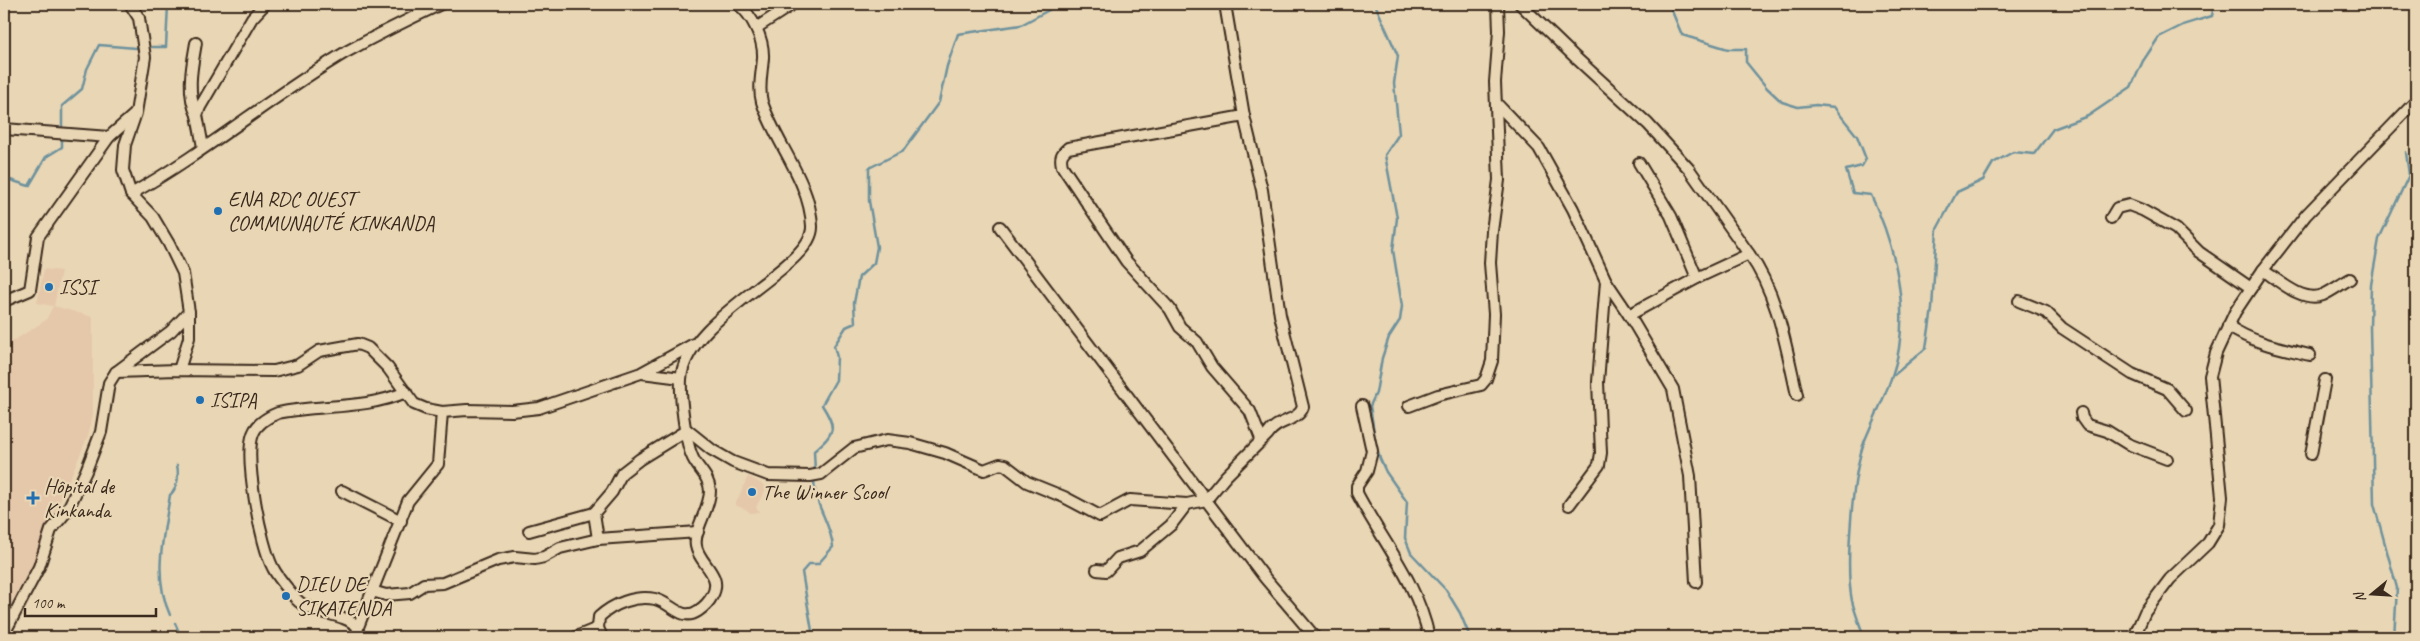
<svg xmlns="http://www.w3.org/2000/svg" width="2420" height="641" font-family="Caveat,sans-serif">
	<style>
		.built { fill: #e5c8aa }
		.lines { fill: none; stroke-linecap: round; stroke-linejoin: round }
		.stream { stroke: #6e929d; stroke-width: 2.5 }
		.minor-casing { stroke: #3b2a1e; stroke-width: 14 }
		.minor { stroke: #e9d6b4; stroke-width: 10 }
		.poi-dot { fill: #1f6fb2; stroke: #e9d6b4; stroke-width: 2 }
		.labels { text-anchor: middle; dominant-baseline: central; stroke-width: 4.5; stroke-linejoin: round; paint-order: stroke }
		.poi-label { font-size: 21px; fill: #3b2a1e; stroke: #e9d6b4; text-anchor: start }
	</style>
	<rect width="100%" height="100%" fill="#e9d6b4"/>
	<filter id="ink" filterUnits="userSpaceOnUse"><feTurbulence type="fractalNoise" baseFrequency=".02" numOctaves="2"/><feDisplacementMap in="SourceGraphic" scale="10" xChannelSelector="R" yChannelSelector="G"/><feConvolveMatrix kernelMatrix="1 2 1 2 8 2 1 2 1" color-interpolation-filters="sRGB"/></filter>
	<g filter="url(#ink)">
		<g class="built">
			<path d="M 44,269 L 61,271 L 54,306 L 93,317 L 93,415 L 88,436 L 35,560 L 4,619 L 4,347 L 46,320 L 53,306 L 37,303 Z"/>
			<path d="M 748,476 L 767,487 L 756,507 L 759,512 L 750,513 L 747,510 L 735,505 Z"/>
		</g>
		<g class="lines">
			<g class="stream">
				<path d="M 1375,4 L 1398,56 L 1394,83 L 1399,134 L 1385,155 L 1397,218 L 1393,250 L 1402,306 L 1400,320 L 1389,337 L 1382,358 L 1376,393 L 1370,406 L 1375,439 L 1380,459 L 1386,472 L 1407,502 L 1405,538 L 1411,553 L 1446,590 L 1460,613 L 1470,637"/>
				<path d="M 1669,4 L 1682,35 L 1728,49 L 1746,49 L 1746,62 L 1767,88 L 1782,102 L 1798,107 L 1816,105 L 1834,107 L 1857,136 L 1866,159 L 1862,166 L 1846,170 L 1853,193 L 1871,195 C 1893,241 1907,296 1899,348 C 1894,381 1877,410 1865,440 C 1852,473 1845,567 1852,601 C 1855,613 1860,625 1864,637"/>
				<path d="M 152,47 L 166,47 L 168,4"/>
				<path d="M 62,132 L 62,106 L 82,89 L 87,69 L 99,45 L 136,48"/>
				<path d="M 4,178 L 29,186 L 46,157 L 62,147 L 62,137"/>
				<path d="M 1894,375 L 1926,348 L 1932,309 L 1937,229 L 1957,192 L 1983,180 L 1993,163 L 2013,152 L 2034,154 L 2053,129 L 2088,116 L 2131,87 L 2143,61 L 2159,37 L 2183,25 L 2212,16 L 2214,4"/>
				<path d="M 815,472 L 814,451 C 834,433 838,430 822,405 L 836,380 L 837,357 L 834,346 L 846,327 L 855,323 L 854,303 L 859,277 L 874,263 L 877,247 L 869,201 L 869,168 L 903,151 L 939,102 L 947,66 L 958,34 L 1021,25 L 1060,4"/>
				<path d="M 170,615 C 152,575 164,536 170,495 C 178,488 179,475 177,465"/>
				<path d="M 175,623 L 181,637"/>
				<path d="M 813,637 L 802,572 L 809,564 L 818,564 L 833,547 C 831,522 813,505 814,477"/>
				<path d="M 2394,637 L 2397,588 L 2374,504 L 2370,328 L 2371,285 L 2379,239 L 2409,175 L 2406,152"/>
			</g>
			<defs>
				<g id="minor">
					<path d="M 1225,4 L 1244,116 L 1262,190 L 1280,315 L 1303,407 C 1298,422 1277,419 1268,434 L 1226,476 L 1206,500 L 1265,578 L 1315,637"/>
					<path d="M 1520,4 L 1576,58 L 1648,124 L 1689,169 L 1749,254 C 1778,294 1786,347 1797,395"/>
					<path d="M 2415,4 L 2416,5"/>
					<path d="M 756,28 L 793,4"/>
					<path d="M 196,43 C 192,66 186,93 197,115"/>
					<path d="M 1498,105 L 1539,148 L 1573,209 L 1606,281 L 1629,315 L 1697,278 L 1671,216 L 1639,163"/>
					<path d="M 1244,116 L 1068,148 C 1061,154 1060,157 1062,166 L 1126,261 L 1170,309 L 1180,327 L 1197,342 L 1212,367 L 1250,411 L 1261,439"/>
					<path d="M 4,129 L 109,137"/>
					<path d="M 203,147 L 197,115 L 200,107 L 252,18 L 265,4"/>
					<path d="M 131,194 C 206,152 272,96 346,52 C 377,35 409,19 441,4"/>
					<path d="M 2111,218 L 2117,208 L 2129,205 L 2142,210 L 2176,229 L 2199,252 L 2251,288"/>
					<path d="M 2263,270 C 2279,281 2303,303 2323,295 C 2332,291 2341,284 2350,279"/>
					<path d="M 1697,278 L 1749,254"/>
					<path d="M 4,301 L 30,290 L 38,237 L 109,137 L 135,114"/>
					<path d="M 2019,301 L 2046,312 L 2062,328 L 2132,374 L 2167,389 L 2186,411"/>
					<path d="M 1629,315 L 1673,389 L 1690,476 L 1696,582"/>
					<path d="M 2228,326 C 2253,343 2280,348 2310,355"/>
					<path d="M 179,370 L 189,338 L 189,312"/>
					<path d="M 116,372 L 177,370 L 274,371 L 298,365 L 319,351 L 358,344 L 368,348 L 388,368 L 414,404 L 426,409 L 442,412 L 467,410 L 512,411 L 539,408 L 641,373 L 694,344"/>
					<path d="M 642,373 L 681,378"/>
					<path d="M 1362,406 L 1372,451 L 1367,471 L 1357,486 L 1357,493 C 1383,543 1417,581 1429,637"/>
					<path d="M 1409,406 L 1438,395 L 1481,385 L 1486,379 L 1492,361 L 1494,314 L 1490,263 L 1492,231 L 1499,180 L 1495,82 L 1499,31 L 1498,4"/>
					<path d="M 2081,413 L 2082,418 L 2087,425 L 2107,431 L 2128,444 L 2167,459"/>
					<path d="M 2311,454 L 2325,380"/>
					<path d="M 342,491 L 401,521"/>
					<path d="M 1569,505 L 1599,465 L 1601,453 L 1598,382 L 1606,281"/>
					<path d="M 529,531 L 594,513"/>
					<path d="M 598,539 L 594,513 L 612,492 L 622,473 L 640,459 L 687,430 L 712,450 L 733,462 L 768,475 L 810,476 L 821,474 L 854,448 L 887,440 L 910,443 L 945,453 L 984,470 L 1000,464 L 1005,465 L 1027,482 L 1064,497 L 1100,516 L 1130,500 L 1187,504 L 1206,500 L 1000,227"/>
					<path d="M 1097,570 L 1106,571 L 1118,558 L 1140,551 L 1171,525 L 1187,504"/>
					<path d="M 372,591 L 386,595 L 410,593 L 424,584 L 443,583 L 498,560 L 515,557 L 535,559 L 544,557 L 560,548 L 598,539 L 698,532"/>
					<path d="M 358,627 C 342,611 312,616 296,599 C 289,590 278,578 273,568 C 261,546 244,458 253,434 C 257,423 268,417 278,413 C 321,404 364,410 406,392"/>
					<path d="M 4,634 L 39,567 L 51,530 L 67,511 L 86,471 L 101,432 L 109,383 L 116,372 L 171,331 L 189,312 L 183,273 L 169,244 L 153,217 L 131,194 L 123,170 L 125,145 L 136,113 L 145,57 L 139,18 L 130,4"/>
					<path d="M 357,637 L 358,627 L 408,501 L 438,464 L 442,412"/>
					<path d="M 576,637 L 598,628"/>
					<path d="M 602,637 L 598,628 L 599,617 C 613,604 635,595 655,599 C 672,603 681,622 698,611 C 704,607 709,602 712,596 C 724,575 699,564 696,546 C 693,530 710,509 710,491 C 709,475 697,469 692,456 C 685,440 680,397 681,379 C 686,315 814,268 812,226 C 810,181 776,144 762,102 C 758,88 762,72 763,58 C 764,39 752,15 738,4"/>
					<path d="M 2134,637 L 2145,612 L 2170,579 L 2208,543 L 2219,525 L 2222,497 L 2210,376 L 2216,353 L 2235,312 L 2263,270 L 2306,215 L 2416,101"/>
				</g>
			</defs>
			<use href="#minor" class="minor-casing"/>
			<use href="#minor" class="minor"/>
		</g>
	</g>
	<g class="poi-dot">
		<circle cx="218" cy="211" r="5"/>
		<circle cx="49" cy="287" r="5"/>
		<circle cx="200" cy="400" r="5"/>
		<circle cx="752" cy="492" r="5"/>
		<path d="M30.5 490.5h5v5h5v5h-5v5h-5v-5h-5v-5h5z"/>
		<circle cx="286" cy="596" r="5"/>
	</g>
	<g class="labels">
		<g class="poi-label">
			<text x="228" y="199">ENA RDC OUEST<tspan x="228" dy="24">COMMUNAUTÉ KINKANDA</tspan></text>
			<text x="59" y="287">ISSI</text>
			<text x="210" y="400">ISIPA</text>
			<text x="44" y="486">Hôpital de<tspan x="44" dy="24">Kinkanda</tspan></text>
			<text x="762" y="492">The Winner Scool</text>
			<text x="296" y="584">DIEU DE<tspan x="296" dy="24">SIKATENDA</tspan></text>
		</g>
	</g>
	<rect width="2420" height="641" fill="none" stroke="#e9d6b4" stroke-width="20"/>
	<rect x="10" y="10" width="2400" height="621" fill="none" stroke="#3b2a1e" stroke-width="2" filter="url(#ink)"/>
	<g transform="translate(2372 594) rotate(252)" stroke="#e9d6b4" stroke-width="4" paint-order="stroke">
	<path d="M0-4L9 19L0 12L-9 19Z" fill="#3b2a1e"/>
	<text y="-8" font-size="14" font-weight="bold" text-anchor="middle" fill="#3b2a1e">N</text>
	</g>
	<path d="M25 608v8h131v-8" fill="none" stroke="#3b2a1e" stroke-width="2.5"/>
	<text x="32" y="608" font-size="15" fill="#3b2a1e" stroke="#e9d6b4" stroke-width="4" paint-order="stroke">100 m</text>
</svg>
